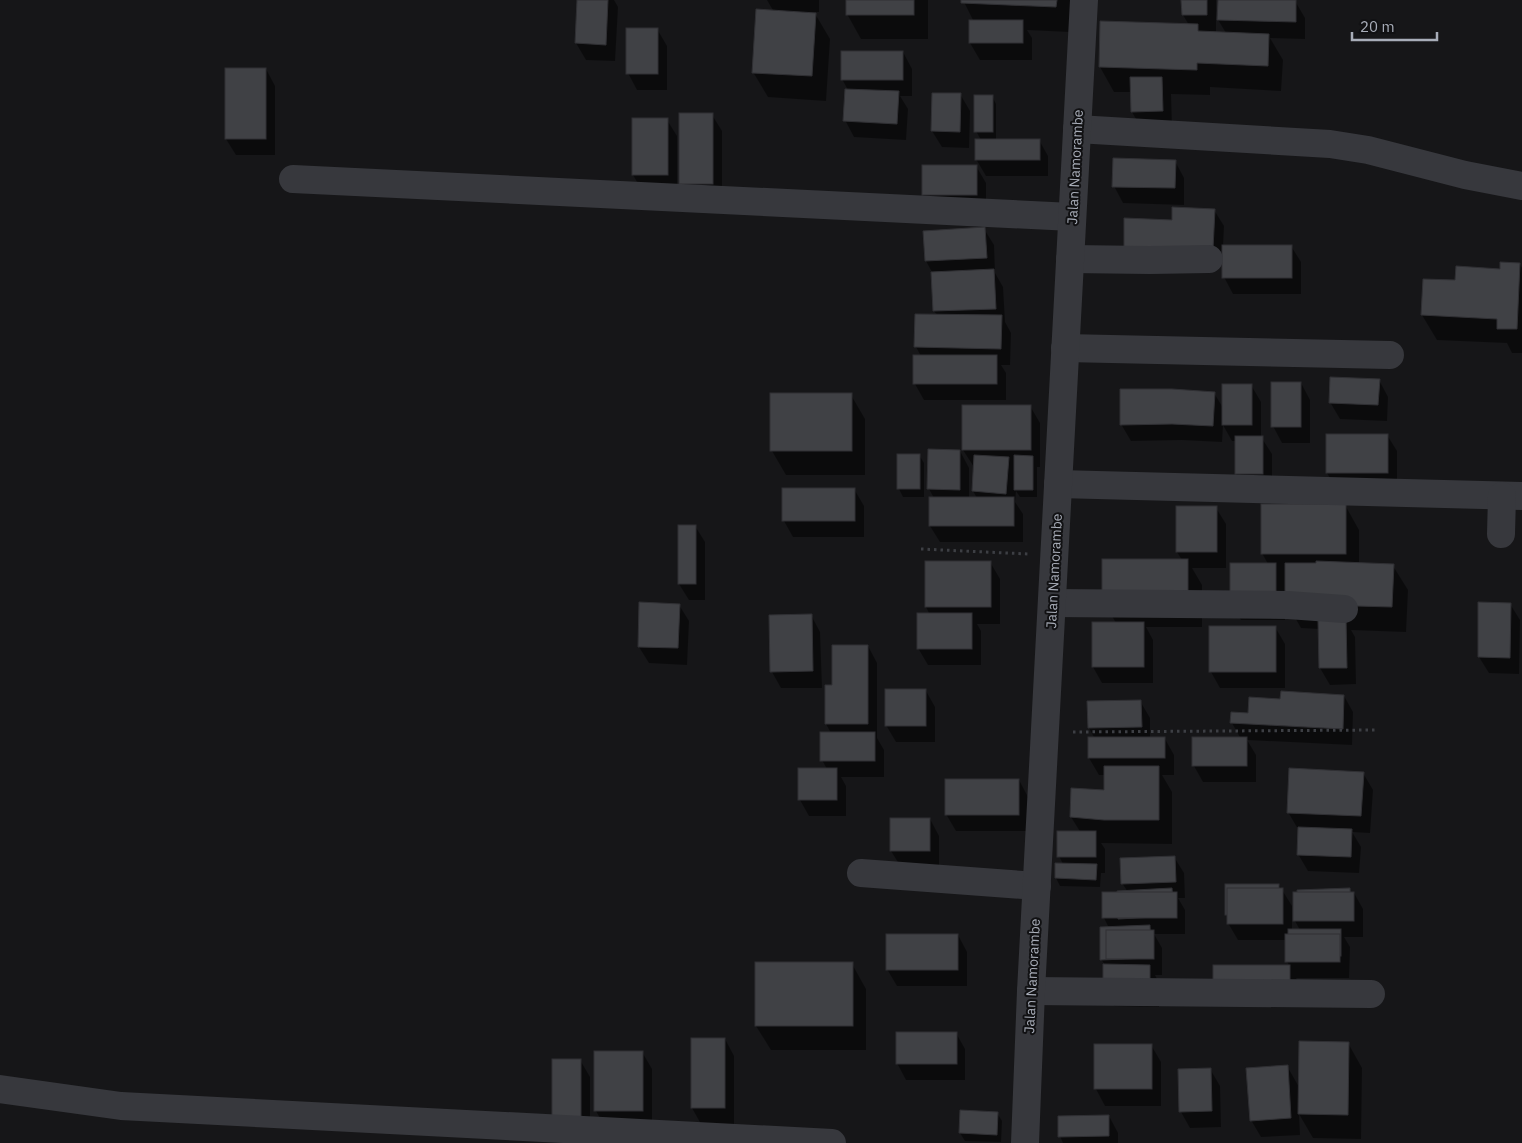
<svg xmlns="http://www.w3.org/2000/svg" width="1522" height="1143" font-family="'IBM Plex Sans',sans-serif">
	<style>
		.shadow { fill: #0007 }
		.building { fill: #404145; stroke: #303034 }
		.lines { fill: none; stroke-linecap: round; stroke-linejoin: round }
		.path { stroke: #3d3f44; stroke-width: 3; stroke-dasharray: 2.5 4; stroke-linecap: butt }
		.minor { stroke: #37383d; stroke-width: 28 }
		.labels { text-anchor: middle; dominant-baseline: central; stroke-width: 4; stroke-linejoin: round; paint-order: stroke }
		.street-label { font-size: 14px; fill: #a8adb8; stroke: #111113 }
	</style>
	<rect width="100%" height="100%" fill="#161618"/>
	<g class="shadow">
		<path d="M 579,0 L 614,0 L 618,7 L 615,61 L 586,60 L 576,43 Z"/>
		<path d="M 767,0 L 819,0 L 819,12 L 814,12 L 830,39 L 826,101 L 768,97 L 753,72 L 774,12 Z"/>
		<path d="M 847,0 L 928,0 L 928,39 L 861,39 L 847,14 Z"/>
		<path d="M 963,0 L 1072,0 L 1070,32 L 1027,30 L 1032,38 L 1032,60 L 980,60 L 970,43 L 974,22 Z"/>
		<path d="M 1182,0 L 1216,0 L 1216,33 L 1226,33 L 1217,18 L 1218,18 L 1219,0 L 1295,1 L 1305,18 L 1305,39 L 1270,38 L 1283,60 L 1281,91 L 1210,87 L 1210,95 L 1171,94 L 1172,128 L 1141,128 L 1132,112 L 1132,92 L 1114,92 L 1100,67 L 1189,25 L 1183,15 Z"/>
		<path d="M 657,29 L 667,46 L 667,90 L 637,90 L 628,73 Z"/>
		<path d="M 903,52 L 912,69 L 912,96 L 900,96 L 908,109 L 906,140 L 854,137 L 845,120 L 848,90 L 842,79 Z"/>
		<path d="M 266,69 L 275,86 L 275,155 L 236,155 L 226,139 Z"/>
		<path d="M 960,94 L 970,111 L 969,148 L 942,147 L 932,131 Z"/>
		<path d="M 992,96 L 996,104 L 996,140 L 1039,140 L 1048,156 L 1048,176 L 986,176 L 976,159 L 981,140 L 976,131 Z"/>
		<path d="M 712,115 L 722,131 L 722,200 L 690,200 L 681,183 Z"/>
		<path d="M 633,120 L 667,120 L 677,136 L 677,192 L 643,192 L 633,175 Z"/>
		<path d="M 1175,161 L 1184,178 L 1184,205 L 1123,203 L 1114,186 Z"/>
		<path d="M 923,166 L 976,166 L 986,183 L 986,212 L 933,212 L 923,195 Z"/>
		<path d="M 1214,210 L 1224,226 L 1223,246 L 1291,246 L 1301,262 L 1301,294 L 1233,294 L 1224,277 L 1224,265 L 1211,264 L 1173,221 Z"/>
		<path d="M 984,229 L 994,245 L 995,273 L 1003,287 L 1005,322 L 1011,333 L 1010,365 L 1001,365 L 1006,373 L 1006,400 L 924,400 L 915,384 L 921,356 L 916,347 L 937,315 L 934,311 L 932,272 L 926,261 L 925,232 Z"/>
		<path d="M 1520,264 L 1522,268 L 1522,353 L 1512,353 L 1507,343 L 1437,340 L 1422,315 L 1456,281 Z"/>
		<path d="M 1379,380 L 1388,397 L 1387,421 L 1340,419 L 1330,402 Z"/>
		<path d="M 1301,383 L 1310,400 L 1310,443 L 1282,443 L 1273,426 Z"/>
		<path d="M 1251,385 L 1261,402 L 1261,437 L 1272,454 L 1272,490 L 1246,490 L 1236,474 L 1236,441 L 1232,441 L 1223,425 L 1222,442 L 1182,440 L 1131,441 L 1121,424 L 1214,393 L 1223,408 Z"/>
		<path d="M 851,395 L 865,419 L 865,475 L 786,475 L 772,451 Z"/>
		<path d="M 963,406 L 1030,406 L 1040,423 L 1040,467 L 1037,467 L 1037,497 L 1020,497 L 1016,491 L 1015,502 L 1023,514 L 1023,542 L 940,542 L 930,526 L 934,498 L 929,489 L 960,451 L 969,468 L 969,498 L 977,498 L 973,491 L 974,467 L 963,450 Z"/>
		<path d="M 1387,435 L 1397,451 L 1397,490 L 1337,490 L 1327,473 Z"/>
		<path d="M 919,455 L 924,463 L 924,497 L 903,497 L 899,489 Z"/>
		<path d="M 854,489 L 864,506 L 864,537 L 793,537 L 784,521 Z"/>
		<path d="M 1345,505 L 1359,530 L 1359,564 L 1393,566 L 1408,590 L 1406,632 L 1351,630 L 1355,637 L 1356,684 L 1330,685 L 1320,668 L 1320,629 L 1301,628 L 1285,600 L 1285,620 L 1241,620 L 1231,603 L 1268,564 L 1262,553 Z"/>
		<path d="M 1216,508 L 1226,524 L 1226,568 L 1192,568 L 1202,585 L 1202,627 L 1146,627 L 1153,640 L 1153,683 L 1102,683 L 1093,667 L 1116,623 L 1104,602 L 1182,560 L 1177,552 Z"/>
		<path d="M 695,526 L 705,542 L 705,600 L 689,600 L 679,584 Z"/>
		<path d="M 990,562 L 1000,579 L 1000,624 L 977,624 L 981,631 L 981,665 L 928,665 L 918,648 L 930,615 L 926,607 Z"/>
		<path d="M 1510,604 L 1520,620 L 1519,674 L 1489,673 L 1479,657 Z"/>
		<path d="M 679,605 L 689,621 L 687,665 L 649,663 L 639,647 Z"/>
		<path d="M 811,615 L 820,632 L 822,688 L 781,688 L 772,672 Z"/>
		<path d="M 1275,627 L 1285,644 L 1285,688 L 1220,688 L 1211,672 Z"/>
		<path d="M 868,646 L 877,663 L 877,738 L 884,750 L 884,777 L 841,777 L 846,786 L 846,816 L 809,816 L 800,800 L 827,769 L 822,760 L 831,733 L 826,724 L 826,686 L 833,686 Z"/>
		<path d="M 926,691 L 935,707 L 935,742 L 896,742 L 886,725 Z"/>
		<path d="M 1344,696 L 1353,712 L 1352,745 L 1247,740 L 1256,755 L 1256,782 L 1203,782 L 1194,766 L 1241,739 L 1232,723 L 1249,714 L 1281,700 Z"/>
		<path d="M 1140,701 L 1150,718 L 1150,739 L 1165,739 L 1174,755 L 1174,775 L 1162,775 L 1172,792 L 1172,844 L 1101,843 L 1105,849 L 1105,873 L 1101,873 L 1100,887 L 1060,886 L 1056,878 L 1057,864 L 1063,864 L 1059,856 L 1081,833 L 1071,817 L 1105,791 L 1105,775 L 1099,775 L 1089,758 L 1089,739 L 1095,739 L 1089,728 Z"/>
		<path d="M 1363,773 L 1373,790 L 1370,833 L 1352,832 L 1361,847 L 1359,873 L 1308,871 L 1298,854 L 1298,829 L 1288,812 Z"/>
		<path d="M 1019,780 L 1028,797 L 1028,831 L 956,831 L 946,814 Z"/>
		<path d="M 930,819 L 939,836 L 939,867 L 901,867 L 891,851 Z"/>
		<path d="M 1174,857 L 1184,873 L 1185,898 L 1178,898 L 1185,910 L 1185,934 L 1154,934 L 1162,948 L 1162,975 L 1155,975 L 1159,983 L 1159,1007 L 1114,1006 L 1105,990 L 1105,965 L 1101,959 L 1109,928 L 1104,918 L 1128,892 L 1122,883 Z"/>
		<path d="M 1227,885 L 1279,885 L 1292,906 L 1292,930 L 1300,930 L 1295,921 L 1349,889 L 1351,893 L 1354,893 L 1363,909 L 1363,937 L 1344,937 L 1350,947 L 1349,978 L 1296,978 L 1299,983 L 1223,1006 L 1290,967 L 1287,961 L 1287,940 L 1238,940 L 1228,923 L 1227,915 Z"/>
		<path d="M 958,935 L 967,952 L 967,986 L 897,986 L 887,969 Z"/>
		<path d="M 852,964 L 866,989 L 866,1050 L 771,1050 L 756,1026 Z"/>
		<path d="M 956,1033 L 965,1049 L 965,1080 L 906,1080 L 897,1063 Z"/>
		<path d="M 725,1039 L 734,1056 L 734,1124 L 701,1124 L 692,1108 Z"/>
		<path d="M 1348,1043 L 1362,1068 L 1361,1139 L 1313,1138 L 1299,1114 L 1300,1135 L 1261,1137 L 1251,1120 L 1287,1066 L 1299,1087 Z"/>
		<path d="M 1096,1045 L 1151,1045 L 1161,1062 L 1161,1106 L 1105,1106 L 1096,1089 Z"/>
		<path d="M 642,1052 L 652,1069 L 652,1127 L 605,1127 L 596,1111 Z"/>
		<path d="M 580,1060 L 590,1077 L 590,1137 L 563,1137 Z"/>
		<path d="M 1210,1069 L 1220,1086 L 1221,1127 L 1190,1128 L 1181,1112 Z"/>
		<path d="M 997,1113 L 1002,1121 L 1001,1142 L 965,1141 L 960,1133 Z"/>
		<path d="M 1109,1116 L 1118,1133 L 1118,1143 L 1063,1143 L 1060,1136 Z"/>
	</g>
	<g class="building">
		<path d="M 577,0 L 608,0 L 606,45 L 575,43 Z"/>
		<rect x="846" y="0" width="68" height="15"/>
		<path d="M 961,0 L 1057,0 L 1056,7 L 961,3 Z"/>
		<path d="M 1181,0 L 1207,0 L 1207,15 L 1182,15 Z"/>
		<path d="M 1218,0 L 1296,0 L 1296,22 L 1217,20 Z"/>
		<path d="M 756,9 L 816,13 L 812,76 L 752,73 Z"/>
		<rect x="969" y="20" width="54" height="23"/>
		<path d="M 1100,21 L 1198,24 L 1198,31 L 1269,34 L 1268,66 L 1197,63 L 1197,70 L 1099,67 Z"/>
		<rect x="626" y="28" width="32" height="46"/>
		<rect x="841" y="51" width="62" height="29"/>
		<rect x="225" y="68" width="41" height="71"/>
		<path d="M 1130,77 L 1162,77 L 1163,111 L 1131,112 Z"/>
		<path d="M 845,89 L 899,91 L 897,124 L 843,121 Z"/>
		<path d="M 932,93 L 961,93 L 960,132 L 931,131 Z"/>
		<rect x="974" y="95" width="19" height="37"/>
		<rect x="679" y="113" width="34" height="71"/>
		<rect x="632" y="118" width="36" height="57"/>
		<rect x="975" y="139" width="65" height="21"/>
		<path d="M 1113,158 L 1176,160 L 1175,188 L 1112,187 Z"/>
		<rect x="922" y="165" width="55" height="30"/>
		<path d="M 1172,207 L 1215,209 L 1213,249 L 1124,252 L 1124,218 L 1172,220 Z"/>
		<path d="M 985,227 L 987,258 L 925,261 L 923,231 Z"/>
		<rect x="1222" y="245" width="70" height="33"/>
		<path d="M 1500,262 L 1520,263 L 1517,329 L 1497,329 L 1497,319 L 1421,315 L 1423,279 L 1455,280 L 1456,266 L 1500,269 Z"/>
		<path d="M 994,269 L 996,309 L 933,311 L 931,272 Z"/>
		<path d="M 915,314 L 1002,315 L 1001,349 L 914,347 Z"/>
		<rect x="913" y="355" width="84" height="29"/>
		<path d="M 1330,377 L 1380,379 L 1378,405 L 1329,403 Z"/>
		<rect x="1271" y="382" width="30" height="45"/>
		<rect x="1222" y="384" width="30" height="41"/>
		<path d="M 1120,389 L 1172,389 L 1215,392 L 1213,426 L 1172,424 L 1120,425 Z"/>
		<rect x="770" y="393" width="82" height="58"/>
		<rect x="962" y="405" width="69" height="45"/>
		<rect x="1326" y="434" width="62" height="39"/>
		<rect x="1235" y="436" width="28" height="38"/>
		<path d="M 928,449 L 960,450 L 960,490 L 927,489 Z"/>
		<rect x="897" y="454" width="23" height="35"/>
		<path d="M 974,455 L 1009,457 L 1006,494 L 972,491 Z"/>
		<path d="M 1014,455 L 1033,456 L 1033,490 L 1014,490 Z"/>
		<rect x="782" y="488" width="73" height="33"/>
		<rect x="929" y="497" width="85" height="29"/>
		<rect x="1261" y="504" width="85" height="50"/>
		<rect x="1176" y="506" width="41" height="46"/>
		<rect x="678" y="525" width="18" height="59"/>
		<rect x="1102" y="559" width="86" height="44"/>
		<rect x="925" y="561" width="66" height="46"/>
		<path d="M 1316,561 L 1394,564 L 1392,607 L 1285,604 L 1285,563 L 1316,563 Z"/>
		<rect x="1230" y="563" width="46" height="41"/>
		<path d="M 639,602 L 680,604 L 678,648 L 638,647 Z"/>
		<path d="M 1478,602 L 1511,603 L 1510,658 L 1478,657 Z"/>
		<rect x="917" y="613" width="55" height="36"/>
		<path d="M 812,614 L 813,671 L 770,672 L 769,615 Z"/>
		<path d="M 1346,619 L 1347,668 L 1319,668 L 1318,620 Z"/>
		<rect x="1092" y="622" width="52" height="45"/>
		<rect x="1209" y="626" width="67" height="46"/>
		<path d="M 832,645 L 868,645 L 868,724 L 825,724 L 825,685 L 832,685 Z"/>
		<rect x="885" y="689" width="41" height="37"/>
		<path d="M 1281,691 L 1344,695 L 1343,729 L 1230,723 L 1231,712 L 1248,713 L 1249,697 L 1280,699 Z"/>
		<path d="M 1141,700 L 1142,727 L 1088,728 L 1087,701 Z"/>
		<rect x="820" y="732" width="55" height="29"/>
		<rect x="1088" y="737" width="77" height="21"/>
		<rect x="1192" y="737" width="55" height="29"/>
		<path d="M 1104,766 L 1159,766 L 1159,820 L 1104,820 L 1070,817 L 1071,788 L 1104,790 Z"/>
		<rect x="798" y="768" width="39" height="32"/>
		<path d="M 1289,768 L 1364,772 L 1361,816 L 1287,813 Z"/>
		<rect x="945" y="779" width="74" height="36"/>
		<rect x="890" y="818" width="40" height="33"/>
		<path d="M 1298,827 L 1352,829 L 1351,857 L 1297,855 Z"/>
		<rect x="1057" y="831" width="39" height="26"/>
		<path d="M 1175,856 L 1176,882 L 1121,884 L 1120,858 Z"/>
		<path d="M 1055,863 L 1097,864 L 1096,880 L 1055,878 Z"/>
		<rect x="1225" y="884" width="54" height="31"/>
		<path d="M 1172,888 L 1174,916 L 1118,919 L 1117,891 Z"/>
		<rect x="1227" y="888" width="56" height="36"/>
		<path d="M 1350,888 L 1351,914 L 1298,917 L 1297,890 Z"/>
		<rect x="1102" y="892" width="75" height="26"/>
		<rect x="1293" y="892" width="61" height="29"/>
		<path d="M 1150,925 L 1151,958 L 1100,960 L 1100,927 Z"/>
		<rect x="1288" y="929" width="53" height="27"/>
		<rect x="1106" y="930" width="48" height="29"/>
		<rect x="886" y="934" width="72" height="36"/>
		<rect x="1285" y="934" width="55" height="28"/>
		<rect x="755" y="962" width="98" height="64"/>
		<path d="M 1103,964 L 1150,965 L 1150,991 L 1103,990 Z"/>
		<rect x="1213" y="965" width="77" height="25"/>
		<rect x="896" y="1032" width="61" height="32"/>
		<rect x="691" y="1038" width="34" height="70"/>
		<path d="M 1299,1041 L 1349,1042 L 1348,1115 L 1298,1114 Z"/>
		<rect x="1094" y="1044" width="58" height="45"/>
		<rect x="594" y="1051" width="49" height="60"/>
		<rect x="552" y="1059" width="29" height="61"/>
		<path d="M 1288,1065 L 1291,1118 L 1250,1121 L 1246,1068 Z"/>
		<path d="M 1211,1068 L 1212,1111 L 1179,1112 L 1178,1069 Z"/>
		<path d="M 960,1110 L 998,1112 L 997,1135 L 959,1133 Z"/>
		<path d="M 1109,1115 L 1109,1136 L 1058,1137 L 1058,1116 Z"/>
	</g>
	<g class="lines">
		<g class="path">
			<path d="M 921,549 L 1028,554"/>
			<path d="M 1073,732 L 1375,730"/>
		</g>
		<g class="minor">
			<path d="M 1077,129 L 1330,144 L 1368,150 L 1465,175 L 1522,186"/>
			<path d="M 293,179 L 1072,217"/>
			<path d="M 1070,259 L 1150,260 L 1209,259"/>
			<path d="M 1065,348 L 1390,355"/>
			<path d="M 1058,484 L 1522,496"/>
			<path d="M 1501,534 L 1502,496"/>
			<path d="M 1052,603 L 1288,605 L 1344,609"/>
			<path d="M 861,873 L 1037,886"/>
			<path d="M 1031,991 L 1371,994"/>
			<path d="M 0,1089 L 121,1106 L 832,1143"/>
			<path d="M 1025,1143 L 1031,991 L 1084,0"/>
		</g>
	</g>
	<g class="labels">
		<g class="street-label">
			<text transform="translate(1075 167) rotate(-87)">Jalan Namorambe</text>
			<text transform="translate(1054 571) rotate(-87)">Jalan Namorambe</text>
			<text transform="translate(1032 976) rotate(-87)">Jalan Namorambe</text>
		</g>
	</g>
	<path d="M1352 32v8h85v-8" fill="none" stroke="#a8adb8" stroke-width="2.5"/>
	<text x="1360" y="32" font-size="15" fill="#a8adb8" stroke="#111113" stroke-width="4" paint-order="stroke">20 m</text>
</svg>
